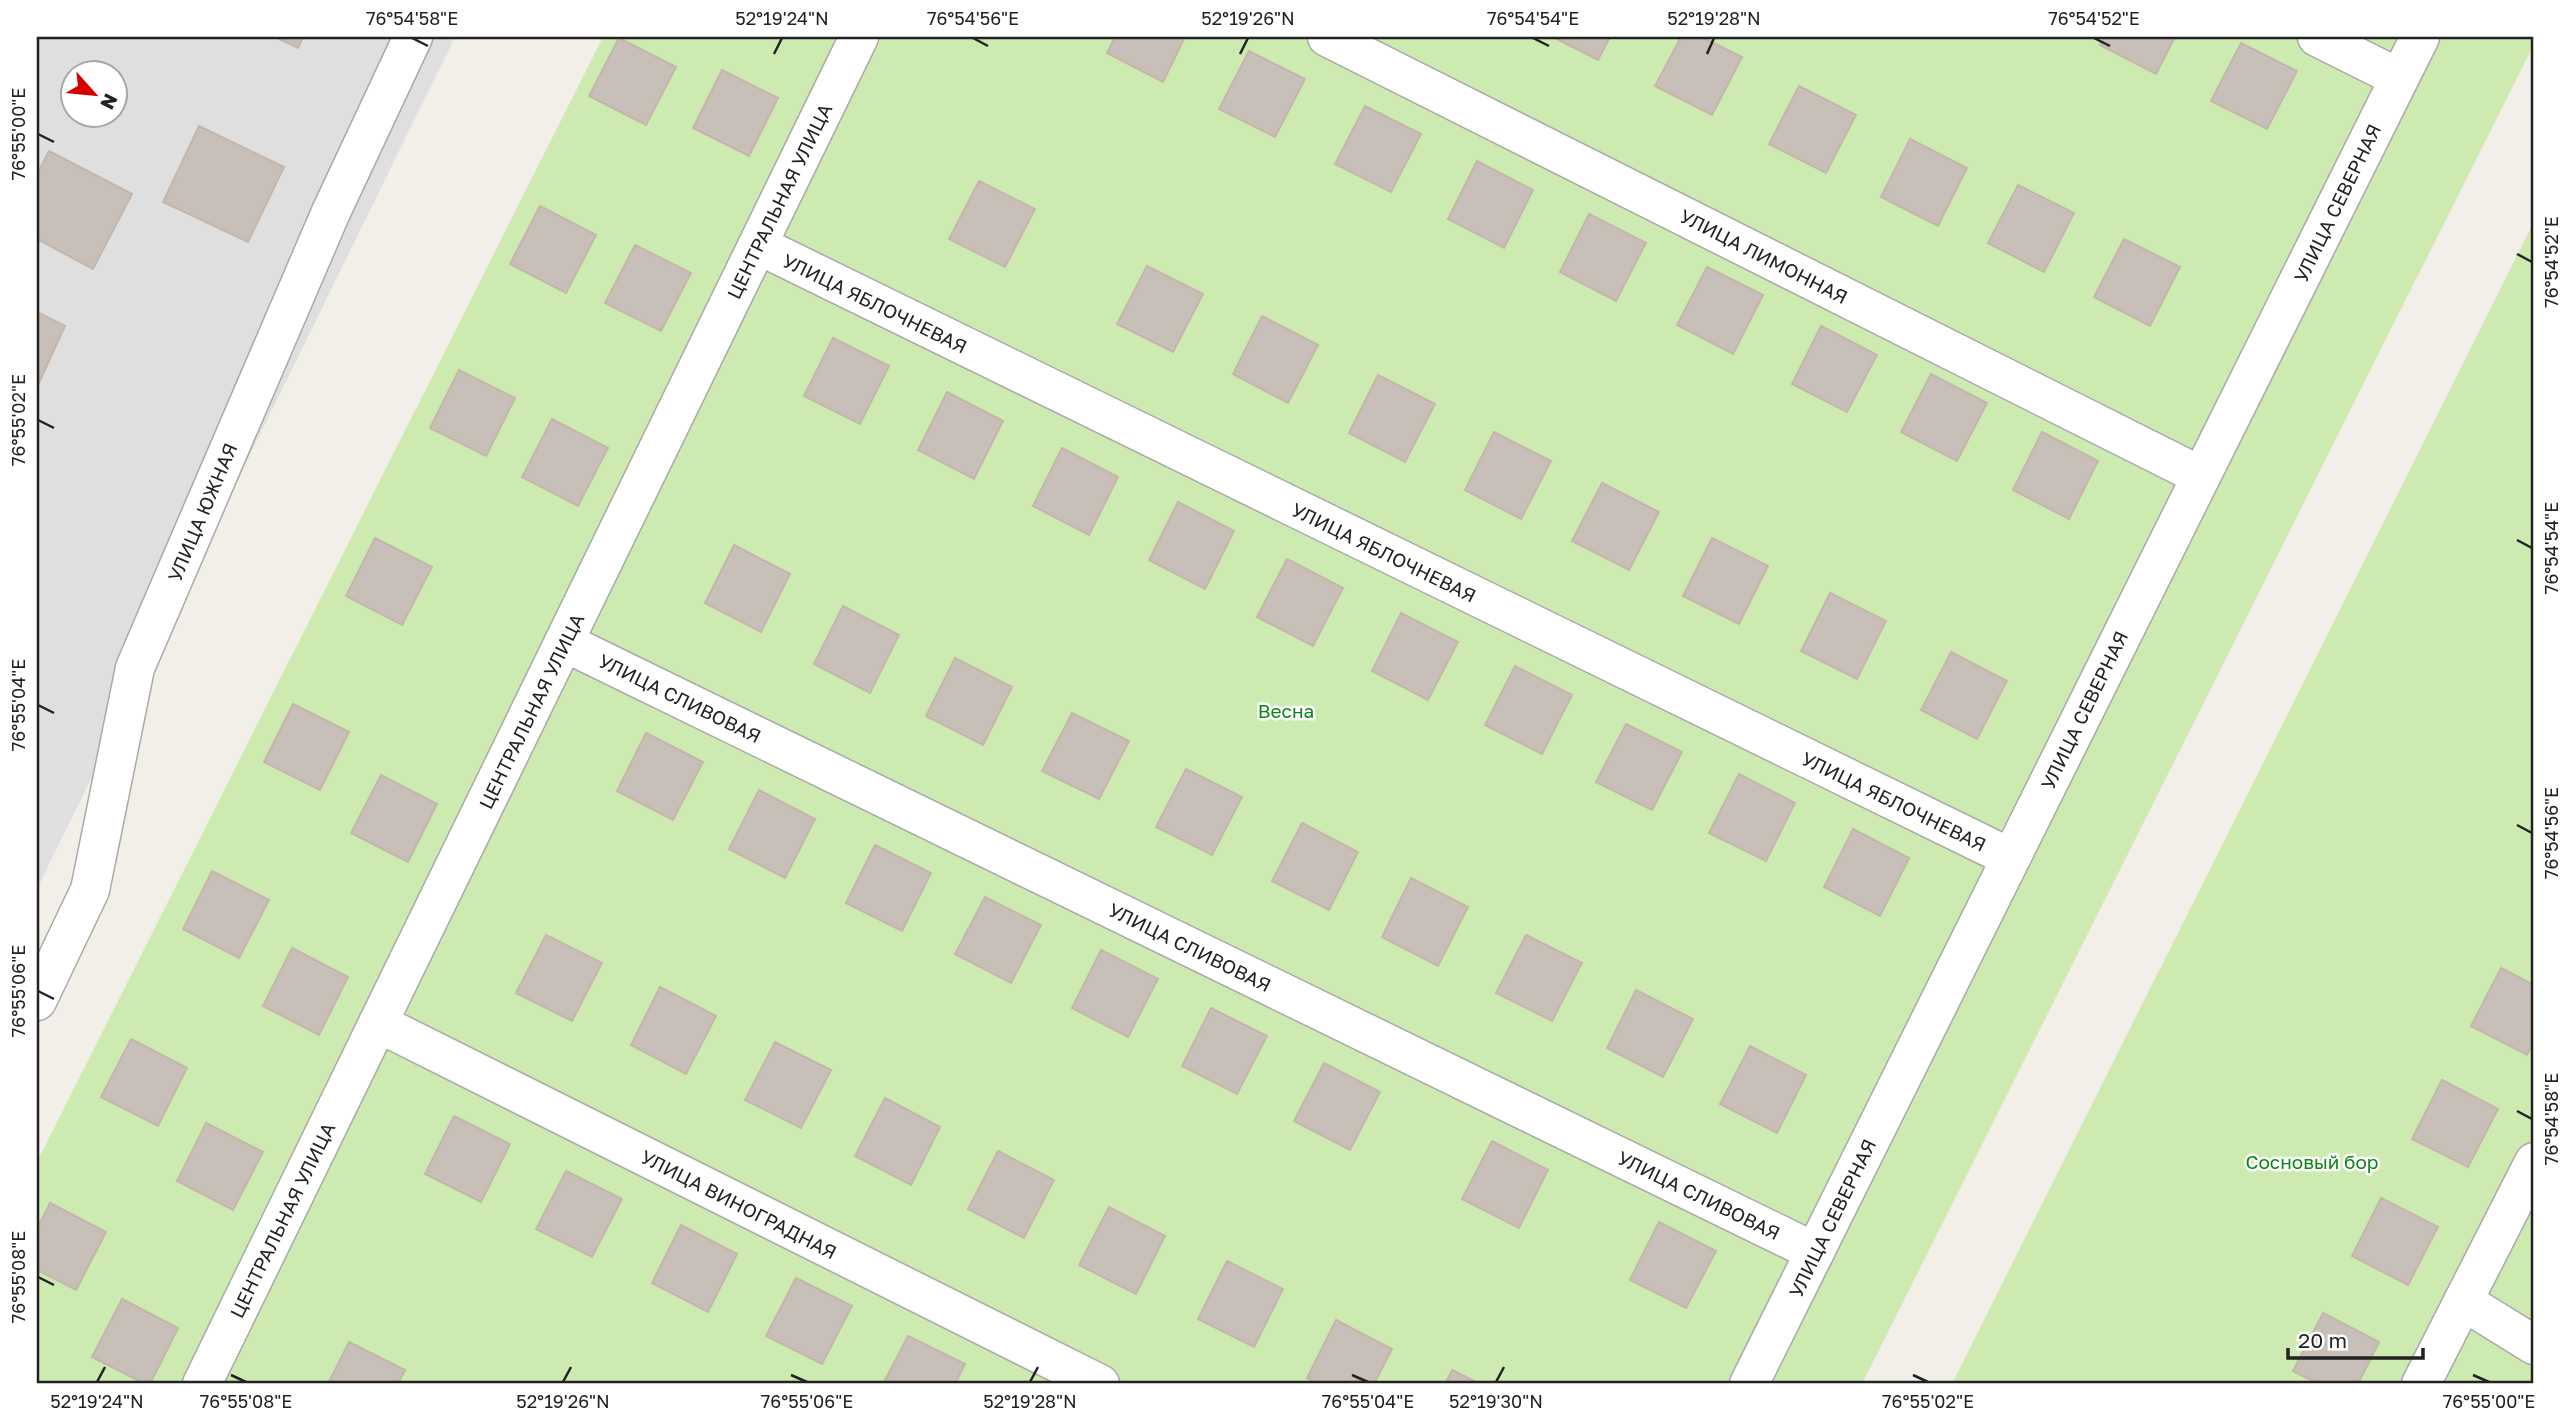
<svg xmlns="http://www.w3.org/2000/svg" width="2571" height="1421" font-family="'Golos Text',sans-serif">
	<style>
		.residential { fill: #e0dfdf; fill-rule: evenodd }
		.grass { fill: #cdebb0 }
		.building { fill: #c7bfb8; stroke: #c4b6ab; stroke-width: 2 }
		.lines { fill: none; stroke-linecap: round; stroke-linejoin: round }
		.minor-casing { stroke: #a9a9a9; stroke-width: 41 }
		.minor { stroke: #fff; stroke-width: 38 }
		.ticks { fill: none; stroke: #222; stroke-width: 2.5 }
		.labels { text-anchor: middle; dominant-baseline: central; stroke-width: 5; stroke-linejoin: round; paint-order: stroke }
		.street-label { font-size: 19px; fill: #222; stroke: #fff }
		.park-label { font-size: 19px; fill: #0c8416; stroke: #fff }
		.neatline { fill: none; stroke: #222; stroke-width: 2.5 }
		.ticks-label { font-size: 18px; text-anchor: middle; fill: #222 }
	</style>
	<rect width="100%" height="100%" fill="#f2efe9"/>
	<path class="residential" d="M 37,37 L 455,37 L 37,889 ZM 74,74 L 116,74 L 116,116 L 74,116 Z"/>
	<g class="grass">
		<path d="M 603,37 L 2534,37 L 2534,44 L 1862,1384 L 37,1384 L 37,1162 Z"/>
		<path d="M 2534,222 L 2534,1384 L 1952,1384 Z"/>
	</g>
	<g class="building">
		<path d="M 275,37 L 303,37 L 298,48 Z"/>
		<path d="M 1115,37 L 1185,37 L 1163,82 L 1107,53 Z"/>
		<path d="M 1553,37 L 1610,37 L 1598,60 Z"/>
		<path d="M 1681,37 L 1701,37 L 1742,57 L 1712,115 L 1655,86 Z"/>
		<path d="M 2104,37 L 2175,37 L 2156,74 L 2100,45 Z"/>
		<path d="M 619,38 L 676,67 L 646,125 L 589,96 Z"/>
		<path d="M 2241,43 L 2297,71 L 2267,129 L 2211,101 Z"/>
		<path d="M 1249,51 L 1305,79 L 1275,137 L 1219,109 Z"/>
		<path d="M 722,70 L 778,98 L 749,156 L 693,128 Z"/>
		<path d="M 1799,86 L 1856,115 L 1826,173 L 1769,144 Z"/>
		<path d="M 1365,106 L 1421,134 L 1391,192 L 1335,164 Z"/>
		<path d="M 199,126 L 284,167 L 248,242 L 163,202 Z"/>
		<path d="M 1910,139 L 1967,168 L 1938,226 L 1881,197 Z"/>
		<path d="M 49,151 L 132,194 L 93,269 L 37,239 L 37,174 Z"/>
		<path d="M 1477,161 L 1533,190 L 1504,248 L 1448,219 Z"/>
		<path d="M 979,181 L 1035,209 L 1005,267 L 949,239 Z"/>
		<path d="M 2018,185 L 2074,213 L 2044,272 L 1988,243 Z"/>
		<path d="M 540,206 L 596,235 L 566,293 L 510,264 Z"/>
		<path d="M 1589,214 L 1646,243 L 1616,301 L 1560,272 Z"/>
		<path d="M 2124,239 L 2180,267 L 2150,326 L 2094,297 Z"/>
		<path d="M 635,245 L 691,273 L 661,331 L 605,303 Z"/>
		<path d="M 1147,266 L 1203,294 L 1173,352 L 1117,324 Z"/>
		<path d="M 1707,267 L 1763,295 L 1733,354 L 1677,325 Z"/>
		<path d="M 37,312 L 65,326 L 37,387 Z"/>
		<path d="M 1262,316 L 1318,345 L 1288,403 L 1233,374 Z"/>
		<path d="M 1821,326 L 1877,355 L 1847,412 L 1792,384 Z"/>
		<path d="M 833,338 L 889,366 L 860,424 L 804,396 Z"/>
		<path d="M 459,370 L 515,398 L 486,456 L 430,428 Z"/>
		<path d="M 1931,374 L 1987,403 L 1957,461 L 1901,432 Z"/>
		<path d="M 1378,375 L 1435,404 L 1405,462 L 1349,433 Z"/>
		<path d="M 947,392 L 1003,421 L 974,479 L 918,450 Z"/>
		<path d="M 552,419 L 608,448 L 578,506 L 522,477 Z"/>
		<path d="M 1494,432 L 1551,461 L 1521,519 L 1465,490 Z"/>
		<path d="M 2042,432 L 2098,461 L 2069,519 L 2013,490 Z"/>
		<path d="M 1062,448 L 1118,477 L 1089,535 L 1033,506 Z"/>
		<path d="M 1602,483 L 1659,512 L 1629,570 L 1572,541 Z"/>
		<path d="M 1178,502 L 1234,531 L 1205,589 L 1149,560 Z"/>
		<path d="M 375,538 L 432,567 L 402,625 L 346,596 Z"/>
		<path d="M 1712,538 L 1768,566 L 1739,624 L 1683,596 Z"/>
		<path d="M 734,545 L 790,574 L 761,632 L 705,603 Z"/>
		<path d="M 1287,559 L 1343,588 L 1313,646 L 1257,617 Z"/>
		<path d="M 1830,593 L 1886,621 L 1857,679 L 1801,651 Z"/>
		<path d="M 843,606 L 899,635 L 870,693 L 814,664 Z"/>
		<path d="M 1401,613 L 1458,642 L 1428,700 L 1372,671 Z"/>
		<path d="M 1951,652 L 2007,681 L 1977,739 L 1921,710 Z"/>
		<path d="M 955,658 L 1012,687 L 983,745 L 926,716 Z"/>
		<path d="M 1515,666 L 1572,695 L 1542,754 L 1485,725 Z"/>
		<path d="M 293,704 L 349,732 L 320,790 L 264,762 Z"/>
		<path d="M 1072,713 L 1129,741 L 1099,799 L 1042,771 Z"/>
		<path d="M 1626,724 L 1682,752 L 1652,810 L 1596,782 Z"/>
		<path d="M 646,733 L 703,762 L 673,820 L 617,791 Z"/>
		<path d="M 1186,769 L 1242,797 L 1212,855 L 1156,827 Z"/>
		<path d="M 1739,774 L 1795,803 L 1766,861 L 1709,833 Z"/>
		<path d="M 381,775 L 437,804 L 408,862 L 351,833 Z"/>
		<path d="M 759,790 L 815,819 L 785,878 L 729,849 Z"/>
		<path d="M 1302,823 L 1358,852 L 1329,910 L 1272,881 Z"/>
		<path d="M 1853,829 L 1909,858 L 1880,916 L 1824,887 Z"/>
		<path d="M 875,845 L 931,873 L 902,931 L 846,903 Z"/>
		<path d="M 212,871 L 269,900 L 239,958 L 183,929 Z"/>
		<path d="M 1411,878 L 1468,907 L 1438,966 L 1382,937 Z"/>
		<path d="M 985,897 L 1041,925 L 1011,983 L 955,954 Z"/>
		<path d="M 546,935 L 602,963 L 572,1021 L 516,993 Z"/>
		<path d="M 1526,935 L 1582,963 L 1552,1021 L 1496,993 Z"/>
		<path d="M 292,948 L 348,977 L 319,1035 L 263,1006 Z"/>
		<path d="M 1101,950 L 1158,979 L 1128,1037 L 1072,1008 Z"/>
		<path d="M 2501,968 L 2534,985 L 2534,1041 L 2527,1055 L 2471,1026 Z"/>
		<path d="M 660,987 L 716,1016 L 686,1074 L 631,1045 Z"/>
		<path d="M 1636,990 L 1693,1019 L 1663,1077 L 1607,1048 Z"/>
		<path d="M 1211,1008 L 1267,1036 L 1237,1094 L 1182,1066 Z"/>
		<path d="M 131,1039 L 187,1068 L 158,1126 L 101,1097 Z"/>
		<path d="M 775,1042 L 831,1070 L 801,1128 L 745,1100 Z"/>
		<path d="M 1750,1046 L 1806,1075 L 1777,1133 L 1720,1104 Z"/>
		<path d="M 1324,1063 L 1380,1092 L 1350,1150 L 1294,1121 Z"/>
		<path d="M 2442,1080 L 2498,1109 L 2468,1167 L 2412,1139 Z"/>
		<path d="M 885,1098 L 940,1127 L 911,1185 L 855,1156 Z"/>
		<path d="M 454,1116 L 510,1144 L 481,1202 L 425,1174 Z"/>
		<path d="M 206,1123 L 263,1152 L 233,1210 L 177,1181 Z"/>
		<path d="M 1492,1141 L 1548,1170 L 1519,1228 L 1462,1199 Z"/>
		<path d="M 998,1151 L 1054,1180 L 1024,1238 L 968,1209 Z"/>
		<path d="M 566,1171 L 622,1199 L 592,1257 L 536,1229 Z"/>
		<path d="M 2381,1198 L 2438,1227 L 2408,1285 L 2352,1256 Z"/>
		<path d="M 50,1203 L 106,1232 L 76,1290 L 37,1270 L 37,1229 Z"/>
		<path d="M 1109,1207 L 1165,1236 L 1136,1294 L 1079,1265 Z"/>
		<path d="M 1659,1222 L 1716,1251 L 1686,1308 L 1630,1280 Z"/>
		<path d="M 681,1225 L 737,1254 L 708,1312 L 652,1283 Z"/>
		<path d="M 1227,1261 L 1283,1289 L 1254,1347 L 1198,1319 Z"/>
		<path d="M 796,1278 L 852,1306 L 822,1364 L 766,1336 Z"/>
		<path d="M 122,1299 L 178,1328 L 150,1384 L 145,1384 L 92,1357 Z"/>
		<path d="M 2323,1313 L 2379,1342 L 2358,1384 L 2319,1384 L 2293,1371 Z"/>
		<path d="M 1336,1320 L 1392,1349 L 1374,1384 L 1318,1384 L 1307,1378 Z"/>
		<path d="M 908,1336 L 965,1364 L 955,1384 L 883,1384 Z"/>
		<path d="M 349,1342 L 405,1370 L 398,1384 L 328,1384 Z"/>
		<path d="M 1452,1370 L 1480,1384 L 1445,1384 Z"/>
	</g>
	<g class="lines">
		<defs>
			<g id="minor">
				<path d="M 1327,37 L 2201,476"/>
				<path d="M 2317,37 L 2399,78"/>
				<path d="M 758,245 L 2011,858"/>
				<path d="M 564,642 L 1815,1252"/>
				<path d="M 37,1001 L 90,890 L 135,668 L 331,212 L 413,37"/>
				<path d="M 378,1023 L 1100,1384"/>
				<path d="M 2463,1301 L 2534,1345"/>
				<path d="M 202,1384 L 859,37"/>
				<path d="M 1749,1384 L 2420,37"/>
				<path d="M 2421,1384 L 2534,1162"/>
			</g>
		</defs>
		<use href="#minor" class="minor-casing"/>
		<use href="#minor" class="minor"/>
	</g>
	<path class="ticks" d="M 412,38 L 428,46M 973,38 L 988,46M 1533,38 L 1549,46M 2094,38 L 2110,46M 774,54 L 782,38M 1240,54 L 1248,38M 1707,54 L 1714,38M 38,134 L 54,142M 2517,254 L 2532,262M 38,420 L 54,428M 2517,540 L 2532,548M 38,705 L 54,713M 2517,825 L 2532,833M 38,991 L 54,999M 2517,1111 L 2532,1119M 38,1277 L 54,1285M 231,1375 L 246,1382M 791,1375 L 807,1382M 1352,1375 L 1368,1382M 1913,1375 L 1928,1382M 2473,1375 L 2489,1382M 97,1382 L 105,1367M 563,1382 L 571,1367M 1030,1382 L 1038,1367M 1496,1382 L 1504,1367"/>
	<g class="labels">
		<g class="street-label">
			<text transform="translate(779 201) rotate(-64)">ЦЕНТРАЛЬНАЯ УЛИЦА</text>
			<text transform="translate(2337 203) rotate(-64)">УЛИЦА СЕВЕРНАЯ</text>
			<text transform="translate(1764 256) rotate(27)">УЛИЦА ЛИМОННАЯ</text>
			<text transform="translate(875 303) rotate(26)">УЛИЦА ЯБЛОЧНЕВАЯ</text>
			<text transform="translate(202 512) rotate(-67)">УЛИЦА ЮЖНАЯ</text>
			<text transform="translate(1384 552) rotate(26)">УЛИЦА ЯБЛОЧНЕВАЯ</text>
			<text transform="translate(680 698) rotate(26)">УЛИЦА СЛИВОВАЯ</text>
			<text transform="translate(2084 710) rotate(-64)">УЛИЦА СЕВЕРНАЯ</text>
			<text transform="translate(531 711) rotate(-64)">ЦЕНТРАЛЬНАЯ УЛИЦА</text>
			<text transform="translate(1894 801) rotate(26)">УЛИЦА ЯБЛОЧНЕВАЯ</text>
			<text transform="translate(1190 947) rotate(26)">УЛИЦА СЛИВОВАЯ</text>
			<text transform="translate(1699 1195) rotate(26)">УЛИЦА СЛИВОВАЯ</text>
			<text transform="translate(739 1204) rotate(27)">УЛИЦА ВИНОГРАДНАЯ</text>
			<text transform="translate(1832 1218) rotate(-64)">УЛИЦА СЕВЕРНАЯ</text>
			<text transform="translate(282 1220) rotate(-64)">ЦЕНТРАЛЬНАЯ УЛИЦА</text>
		</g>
		<g class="park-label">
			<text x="1286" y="710">Весна</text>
			<text x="2312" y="1161">Сосновый бор</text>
		</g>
	</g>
	<rect width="2571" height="1421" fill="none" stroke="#ffffff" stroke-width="77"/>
	<g transform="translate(94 94) rotate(117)"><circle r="33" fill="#ffffff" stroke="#a7a7a7" stroke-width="2"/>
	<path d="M0-5L12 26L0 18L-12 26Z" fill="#d40000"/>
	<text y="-10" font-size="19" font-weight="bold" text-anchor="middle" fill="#222222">N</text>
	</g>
	<path d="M2288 1348v10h135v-10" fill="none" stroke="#222222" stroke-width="3.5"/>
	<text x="2298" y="1348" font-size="21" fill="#222222" stroke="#ffffff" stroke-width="5" paint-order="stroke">20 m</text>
	<rect x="38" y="38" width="2494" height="1344" class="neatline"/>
	<g class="ticks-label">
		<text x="412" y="25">76°54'58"E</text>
		<text x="782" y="25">52°19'24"N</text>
		<text x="973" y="25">76°54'56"E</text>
		<text x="1248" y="25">52°19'26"N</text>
		<text x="1533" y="25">76°54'54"E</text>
		<text x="1714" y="25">52°19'28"N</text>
		<text x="2094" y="25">76°54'52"E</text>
		<text transform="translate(19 134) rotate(-90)" y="6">76°55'00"E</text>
		<text transform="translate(2552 262) rotate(-90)" y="6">76°54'52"E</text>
		<text transform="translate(19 420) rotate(-90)" y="6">76°55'02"E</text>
		<text transform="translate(2552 548) rotate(-90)" y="6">76°54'54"E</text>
		<text transform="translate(19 705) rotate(-90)" y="6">76°55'04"E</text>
		<text transform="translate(2552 833) rotate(-90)" y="6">76°54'56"E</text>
		<text transform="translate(19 991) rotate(-90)" y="6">76°55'06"E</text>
		<text transform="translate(2552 1119) rotate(-90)" y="6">76°54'58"E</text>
		<text transform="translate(19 1277) rotate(-90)" y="6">76°55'08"E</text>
		<text x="97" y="1408">52°19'24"N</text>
		<text x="246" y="1408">76°55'08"E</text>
		<text x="563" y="1408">52°19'26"N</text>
		<text x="807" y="1408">76°55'06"E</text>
		<text x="1030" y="1408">52°19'28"N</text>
		<text x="1368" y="1408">76°55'04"E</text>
		<text x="1496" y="1408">52°19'30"N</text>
		<text x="1928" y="1408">76°55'02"E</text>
		<text x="2489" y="1408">76°55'00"E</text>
	</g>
</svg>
